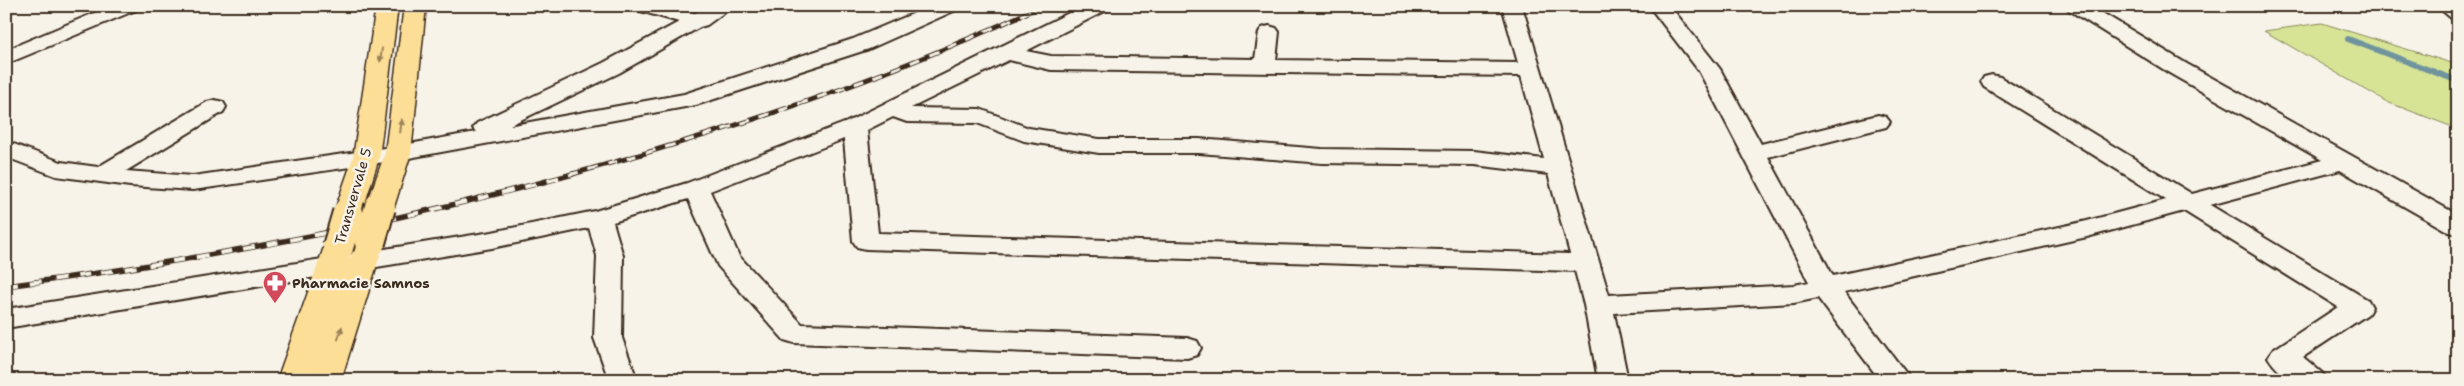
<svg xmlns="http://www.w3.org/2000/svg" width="2464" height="386" font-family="'Shantell Sans',sans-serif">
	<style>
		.green { fill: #d7e496; stroke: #89875a }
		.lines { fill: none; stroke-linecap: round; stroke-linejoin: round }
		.stream { stroke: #6f949e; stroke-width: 6 }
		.minor-casing { stroke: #3b2a1e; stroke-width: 4 }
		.major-casing { stroke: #3b2a1e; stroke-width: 3 }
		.minor { fill: #f7f3e8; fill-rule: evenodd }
		.major { fill: #fdde96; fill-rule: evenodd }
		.rail-far1-casing { stroke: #3b2a1e; stroke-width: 5 }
		.rail-casing { stroke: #3b2a1e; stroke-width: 5.5 }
		.rail-far1 { stroke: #f7f3e8; stroke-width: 3; stroke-dasharray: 10; stroke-linecap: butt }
		.rail { stroke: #f7f3e8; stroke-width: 4; stroke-dasharray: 12; stroke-linecap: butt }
		.major-bridge-casing { stroke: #3b2a1e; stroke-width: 34; stroke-linecap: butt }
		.major-bridge { stroke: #fdde96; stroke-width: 30 }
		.oneway { fill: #9c845a }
		.labels { text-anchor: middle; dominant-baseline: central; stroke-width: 5; stroke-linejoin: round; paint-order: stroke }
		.street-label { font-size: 14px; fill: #3b2a1e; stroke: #f7f3e8 }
		.poi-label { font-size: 14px; font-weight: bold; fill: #3b2a1e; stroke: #f7f3e8; text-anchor: start }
	</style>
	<rect width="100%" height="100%" fill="#f7f3e8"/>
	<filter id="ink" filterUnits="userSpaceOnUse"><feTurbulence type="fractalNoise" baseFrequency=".02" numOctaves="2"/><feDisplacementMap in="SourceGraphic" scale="10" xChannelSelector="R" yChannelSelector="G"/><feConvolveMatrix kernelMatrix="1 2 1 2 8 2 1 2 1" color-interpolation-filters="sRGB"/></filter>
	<g filter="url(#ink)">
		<path class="green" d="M 2322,23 L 2458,65 L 2458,129 L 2387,102 L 2264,31 Z"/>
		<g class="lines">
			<path class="stream" d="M 2348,39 L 2458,81"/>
			<defs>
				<g id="minor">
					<path d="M 111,6 L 139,6 L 136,10 L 6,64 L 6,50 Z"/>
					<path d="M 634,6 L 668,6 L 695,13 L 707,6 L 733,6 L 707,25 L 700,27 L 619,73 L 508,126 L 684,94 L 853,39 L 931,6 L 959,6 L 956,10 L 869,49 L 696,105 L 398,160 L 193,190 L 130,186 L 56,176 L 6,157 L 6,141 L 61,162 L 98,167 L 207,102 L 215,100 L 223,102 L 226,107 L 223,112 L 126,171 L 193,176 L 398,146 L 476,132 L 473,128 L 477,123 L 603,63 L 679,22 L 637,10 Z"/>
					<path d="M 1083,6 L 1110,6 L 1107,10 L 1026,51 L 1051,56 L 1255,59 L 1259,32 L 1262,28 L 1269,26 L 1276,28 L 1279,32 L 1276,60 L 1518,63 L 1502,6 L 1522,6 L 1609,295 L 1794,285 L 1809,282 L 1699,71 L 1649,6 L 1670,6 L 1720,69 L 1761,144 L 1878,115 L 1886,117 L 1890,122 L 1886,127 L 1768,157 L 1833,276 L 2087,221 L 2166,200 L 1984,87 L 1981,82 L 1984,77 L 1992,75 L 2000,77 L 2192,194 L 2322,160 L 2171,74 L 2069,10 L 2066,6 L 2091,6 L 2187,64 L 2458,215 L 2458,234 L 2449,232 L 2340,170 L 2210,205 L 2368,300 L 2372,307 L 2368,314 L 2303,357 L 2322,373 L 2327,380 C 2300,380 2284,383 2268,357 L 2273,350 L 2338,307 L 2184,211 L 2087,237 L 1844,292 L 1911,380 L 1880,380 L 1818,298 L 1794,303 L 1614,313 L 1628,380 L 1598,380 L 1584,305 L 1575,271 L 866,249 L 857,247 L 853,241 L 844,139 L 710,191 L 739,256 L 802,324 L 1187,338 L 1197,341 L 1201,348 L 1197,355 L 1187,358 L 794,343 L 784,340 L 718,266 L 688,199 L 613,222 L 623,256 L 622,338 L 635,374 L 631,380 L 609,380 L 594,338 L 597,256 L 589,228 L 492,248 L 6,328 L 6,309 L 492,232 L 595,211 L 687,183 L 847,122 ZM 1009,60 L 1051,70 L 1521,76 L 1544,159 L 1474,151 L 1322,149 L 1199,139 L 1099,139 L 1029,128 L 980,109 L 911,108 ZM 893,117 L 907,122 L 977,123 L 1024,141 L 1099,153 L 1199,153 L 1322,163 L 1474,165 L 1548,174 L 1570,254 L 878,233 L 867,130 Z"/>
					<path d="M 2437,6 L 2458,6 L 2458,20 L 2451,18 Z"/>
				</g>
				<g id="major">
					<path d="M 376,6 L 398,6 L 379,158 L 362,213 L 358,219 L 348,222 L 338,219 L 334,213 L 353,158 Z"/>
					<path d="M 404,6 L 426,6 L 411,153 L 394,207 L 390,213 L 380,216 L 370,213 L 366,207 L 385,153 Z"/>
					<path d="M 370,233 L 380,236 L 384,242 L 341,380 L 277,380 L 324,247 L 328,241 L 338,238 L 348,241 L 352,247 L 349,260 L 360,236 Z"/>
				</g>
			</defs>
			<use href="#minor" class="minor-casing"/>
			<use href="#major" class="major-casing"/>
			<use href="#minor" class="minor"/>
			<use href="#major" class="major"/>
			<defs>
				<path id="rail-far1" d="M 569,175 C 731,130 889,78 1041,6"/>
				<path id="rail" d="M 6,286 C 197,261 387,225 573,174"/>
			</defs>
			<use href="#rail-far1" class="rail-far1-casing"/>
			<use href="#rail" class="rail-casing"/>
			<use href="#rail-far1" class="rail-far1"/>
			<use href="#rail" class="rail"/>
			<defs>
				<g id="major-bridge">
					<path d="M 370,242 L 380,207"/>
					<path d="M 338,247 L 348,213"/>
				</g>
			</defs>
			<use href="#major-bridge" class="major-bridge-casing"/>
			<use href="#major-bridge" class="major-bridge"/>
		</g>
		<defs><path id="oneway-solid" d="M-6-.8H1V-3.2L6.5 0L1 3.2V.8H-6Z" transform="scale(1.25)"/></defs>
		<g class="oneway">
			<use href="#oneway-solid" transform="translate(381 55) rotate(98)"/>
			<use href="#oneway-solid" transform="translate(401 126) rotate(-83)"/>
			<use href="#oneway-solid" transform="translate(340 333) rotate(-73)"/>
		</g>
	</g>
	<defs>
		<symbol id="pharmacy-pin" viewBox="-11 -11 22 30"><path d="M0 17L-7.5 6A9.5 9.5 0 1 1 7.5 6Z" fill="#d1495b" stroke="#f7f3e8"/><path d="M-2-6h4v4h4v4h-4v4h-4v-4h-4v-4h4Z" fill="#fff"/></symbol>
	</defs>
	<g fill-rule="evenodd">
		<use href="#pharmacy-pin" x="261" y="269" width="28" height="38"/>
	</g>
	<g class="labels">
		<g class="street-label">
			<text transform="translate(353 196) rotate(-74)">Transvervale 5</text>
		</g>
		<g class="poi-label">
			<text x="292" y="283">Pharmacie Samnos</text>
		</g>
	</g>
	<rect width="2464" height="386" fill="none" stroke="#f7f3e8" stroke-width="25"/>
	<rect x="12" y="12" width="2439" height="361" fill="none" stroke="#3b2a1e" stroke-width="2" filter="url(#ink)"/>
</svg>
